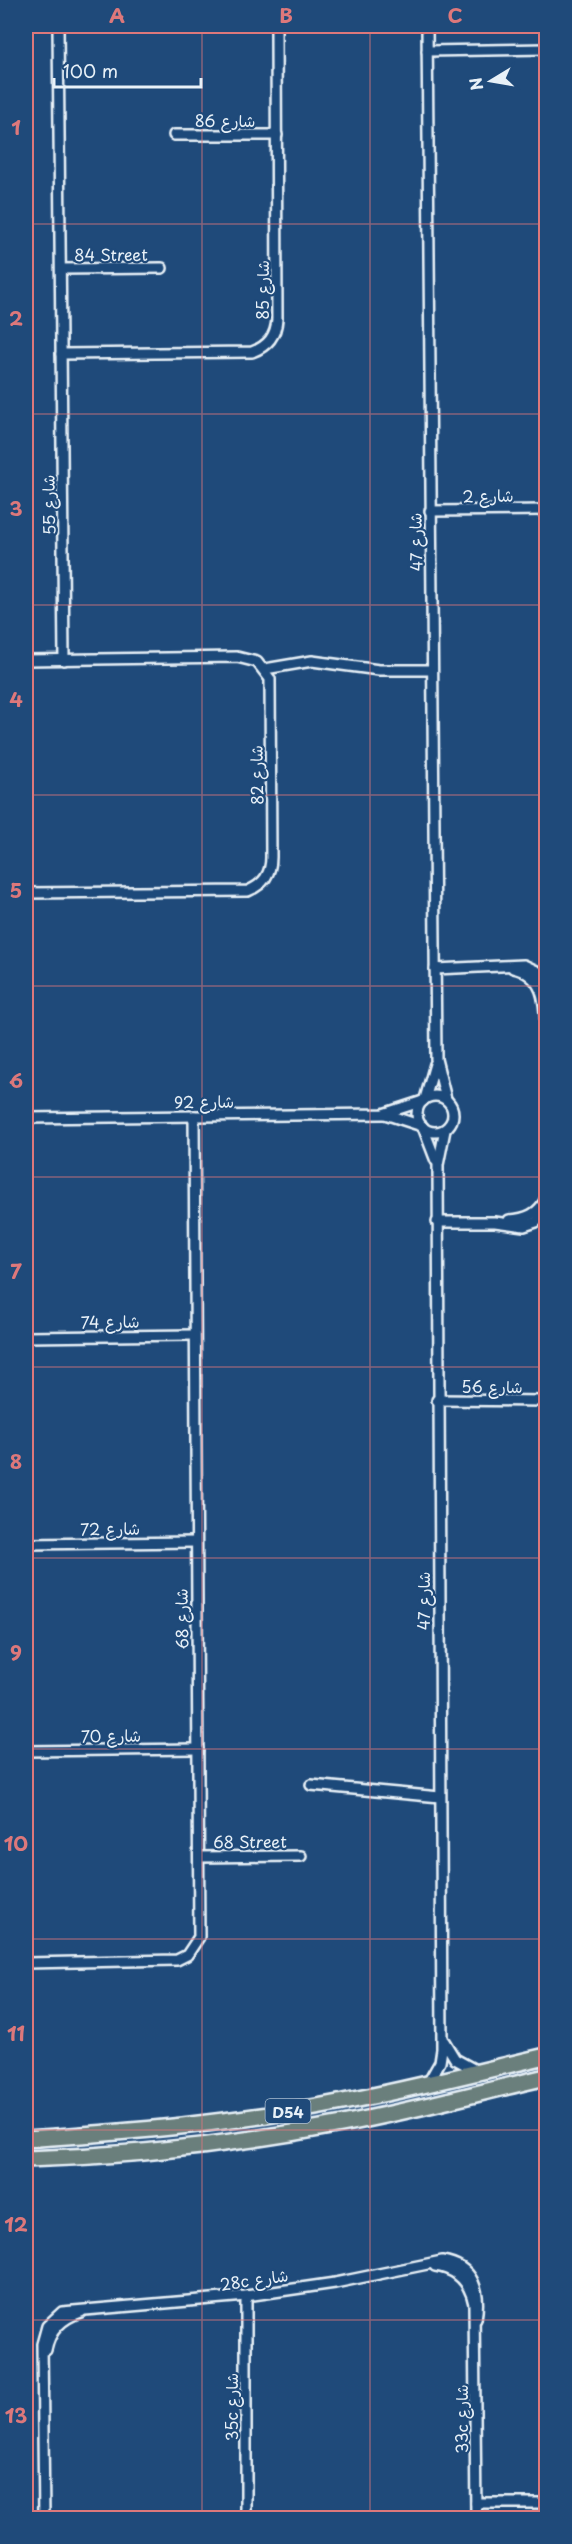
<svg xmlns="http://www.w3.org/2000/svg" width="572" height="2544" font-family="'Playpen Sans','Playpen Sans Arabic',sans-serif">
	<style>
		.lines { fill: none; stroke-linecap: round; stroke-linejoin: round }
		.minor-casing { stroke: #e8f1f8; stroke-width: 14 }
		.primary-casing { stroke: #e8f1f8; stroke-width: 20 }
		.minor { stroke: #1f4a7a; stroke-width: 9 }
		.primary { stroke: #6b7f7c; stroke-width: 15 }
		.grid { fill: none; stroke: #dd787b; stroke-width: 1.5; stroke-opacity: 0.55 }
		.labels { text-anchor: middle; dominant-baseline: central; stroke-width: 4.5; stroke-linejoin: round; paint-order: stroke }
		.shield { fill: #1f4a7a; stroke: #acbfd2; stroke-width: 1.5 }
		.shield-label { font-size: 15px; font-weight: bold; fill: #e8f1f8 }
		.street-label { font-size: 16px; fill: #e8f1f8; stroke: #1f4a7a }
		.neatline { fill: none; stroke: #dd787b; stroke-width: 2 }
		.grid-label { font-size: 20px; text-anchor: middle; font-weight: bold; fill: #dd787b }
	</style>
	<rect width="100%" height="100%" fill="#1f4a7a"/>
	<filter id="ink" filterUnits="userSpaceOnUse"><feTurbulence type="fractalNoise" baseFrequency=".0167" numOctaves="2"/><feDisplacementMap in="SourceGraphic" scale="12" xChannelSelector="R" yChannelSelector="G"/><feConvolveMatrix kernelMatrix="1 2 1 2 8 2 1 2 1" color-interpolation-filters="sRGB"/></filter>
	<g filter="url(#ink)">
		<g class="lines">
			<defs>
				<g id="minor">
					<path d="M 58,26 L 64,660"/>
					<path d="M 427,26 L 436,1059 L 446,1099"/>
					<path d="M 427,51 L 546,49"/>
					<path d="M 174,135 L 277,135"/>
					<path d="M 61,269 L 162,268"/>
					<path d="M 61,354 L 252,352 C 268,346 276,336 277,319 L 276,26"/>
					<path d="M 430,511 L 546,510"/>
					<path d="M 26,660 L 237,657 L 257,662 L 270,679 L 271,857 C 271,874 264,884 248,891 L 26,893"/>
					<path d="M 265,669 L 312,661 L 379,670 L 431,670"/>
					<path d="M 513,968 C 546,975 545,1005 546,1032"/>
					<path d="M 435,969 L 524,965 L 539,972 L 546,982"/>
					<circle cx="435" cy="1114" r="18"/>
					<path d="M 425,1099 L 435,1064"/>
					<path d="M 385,1114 L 422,1126"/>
					<path d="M 26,1118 L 383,1114 L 423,1101"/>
					<path d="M 423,1127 L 436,1161"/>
					<path d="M 509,1220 C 526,1219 539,1214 546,1198"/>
					<path d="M 437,1222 L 495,1222 L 524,1226 L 536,1222 L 546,1212"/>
					<path d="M 26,1337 L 194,1335"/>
					<path d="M 437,1400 L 546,1401"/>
					<path d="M 26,1544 L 195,1542"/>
					<path d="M 26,1751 L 198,1749"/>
					<path d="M 311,1785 L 440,1797"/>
					<path d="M 199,1857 L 301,1856"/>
					<path d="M 26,1963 L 177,1960 L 187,1955 L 199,1937 L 194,1116"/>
					<path d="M 444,2041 L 455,2059 L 477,2071"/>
					<path d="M 428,2083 L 440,2062 L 442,2049 L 438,1165 L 445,1130"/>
					<path d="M 435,2266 C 457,2269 470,2283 474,2304 L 476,2518"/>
					<path d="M 246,2296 L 246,2518"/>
					<path d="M 46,2350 C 50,2330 61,2319 81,2312"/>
					<path d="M 476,2503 L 546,2503"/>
					<path d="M 44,2518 L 42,2344 L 47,2326 L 62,2312 L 246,2296 L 335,2283 L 442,2261 C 474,2266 481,2291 476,2319"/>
				</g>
				<g id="primary">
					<path d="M 26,2139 C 130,2132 235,2123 338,2103 C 408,2090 477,2072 546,2056"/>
					<path d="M 26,2159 C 131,2156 238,2144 342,2124 C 411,2111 478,2093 546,2077"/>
				</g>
			</defs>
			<use href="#minor" class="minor-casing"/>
			<use href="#primary" class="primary-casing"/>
			<use href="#minor" class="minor"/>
			<use href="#primary" class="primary"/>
		</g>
	</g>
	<path class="grid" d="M 202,26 L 202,2518M 370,26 L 370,2518M 26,224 L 546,224M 26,414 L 546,414M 26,605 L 546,605M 26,795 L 546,795M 26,986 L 546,986M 26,1177 L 546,1177M 26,1367 L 546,1367M 26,1558 L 546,1558M 26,1749 L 546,1749M 26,1939 L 546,1939M 26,2130 L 546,2130M 26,2320 L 546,2320"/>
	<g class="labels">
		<rect class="shield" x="265.5" y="2099" width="45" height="24" rx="4.5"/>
		<g class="shield-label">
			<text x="288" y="2111">D54</text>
		</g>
		<g class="street-label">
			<text x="225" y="120">شارع 86</text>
			<text x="111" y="254">84 Street</text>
			<text transform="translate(262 290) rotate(-90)">شارع 85</text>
			<text transform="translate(488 495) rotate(-1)">شارع 2</text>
			<text transform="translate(48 505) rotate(-91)">شارع 55</text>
			<text transform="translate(415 542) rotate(-91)">شارع 47</text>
			<text transform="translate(256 775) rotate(-91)">شارع 82</text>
			<text transform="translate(204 1101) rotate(-1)">شارع 92</text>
			<text transform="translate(110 1321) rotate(-1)">شارع 74</text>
			<text x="492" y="1386">شارع 56</text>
			<text transform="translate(110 1528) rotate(-1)">شارع 72</text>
			<text transform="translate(423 1601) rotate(-90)">شارع 47</text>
			<text transform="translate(181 1619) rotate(-91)">شارع 68</text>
			<text transform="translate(111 1735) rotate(-1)">شارع 70</text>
			<text x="250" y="1841">68 Street</text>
			<text transform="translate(254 2279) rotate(-8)">28c شارع</text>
			<text transform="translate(231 2407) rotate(-90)">35c شارع</text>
			<text transform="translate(461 2419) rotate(-90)">33c شارع</text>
		</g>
	</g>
	<rect width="572" height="2544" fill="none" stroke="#1f4a7a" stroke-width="66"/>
	<g transform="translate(491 81) rotate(259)" stroke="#1f4a7a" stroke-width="4.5" paint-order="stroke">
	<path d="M0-4.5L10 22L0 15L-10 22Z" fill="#e8f1f8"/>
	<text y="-9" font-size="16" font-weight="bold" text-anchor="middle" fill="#e8f1f8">N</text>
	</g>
	<path d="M54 78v9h147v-9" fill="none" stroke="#e8f1f8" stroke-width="3"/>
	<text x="63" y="78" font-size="18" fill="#e8f1f8" stroke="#1f4a7a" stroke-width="4.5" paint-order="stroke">100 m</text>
	<rect x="33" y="33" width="506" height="2478" class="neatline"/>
	<g class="grid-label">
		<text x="117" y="23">A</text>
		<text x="286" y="23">B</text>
		<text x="455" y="23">C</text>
		<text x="16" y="135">1</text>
		<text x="16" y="326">2</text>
		<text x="16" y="516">3</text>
		<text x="16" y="707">4</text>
		<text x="16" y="898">5</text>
		<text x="16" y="1088">6</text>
		<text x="16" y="1279">7</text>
		<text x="16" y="1469">8</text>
		<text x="16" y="1660">9</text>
		<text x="16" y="1851">10</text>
		<text x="16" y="2041">11</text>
		<text x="16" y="2232">12</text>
		<text x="16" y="2423">13</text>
	</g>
</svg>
